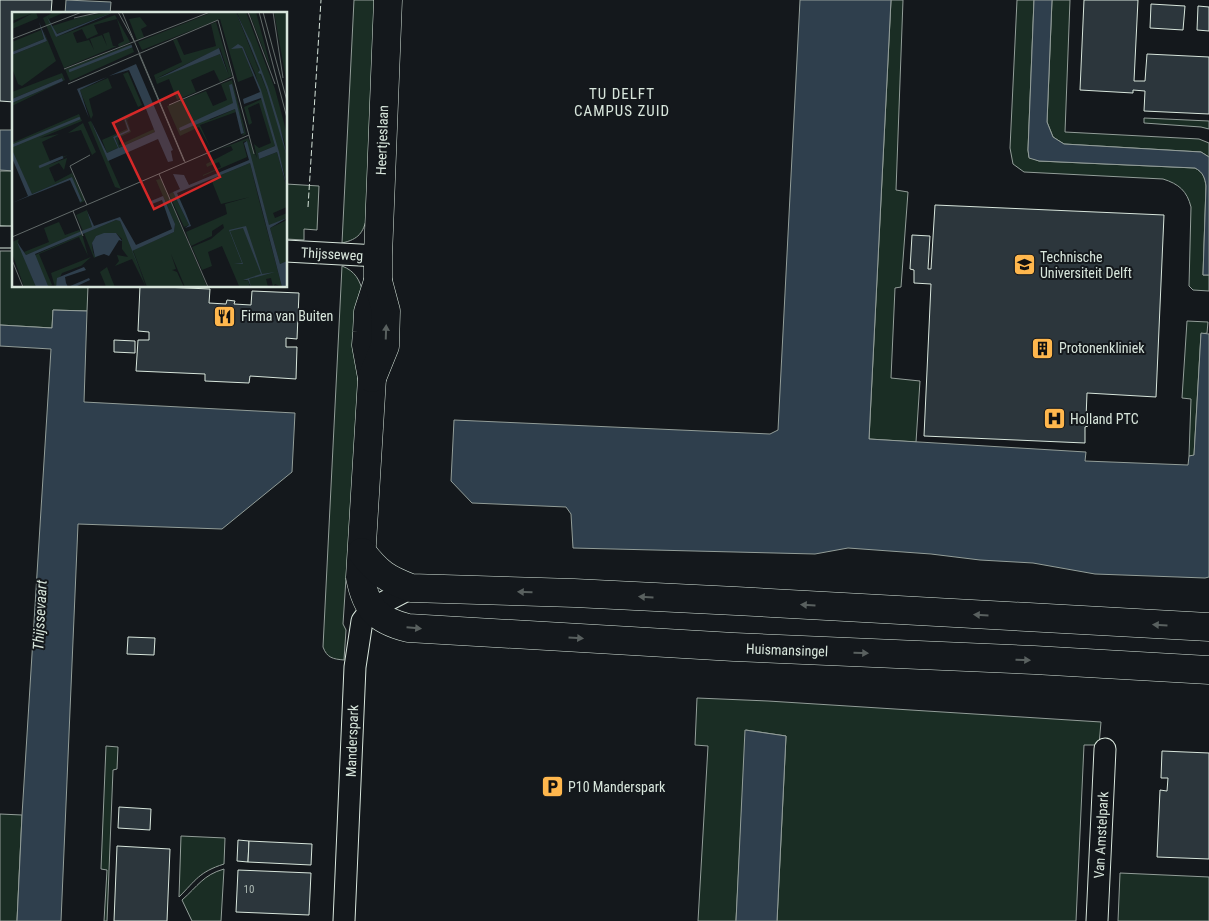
<svg xmlns="http://www.w3.org/2000/svg" width="1209" height="921" font-family="'Roboto Condensed',sans-serif">
	<style>
		.green { fill: #1a2d24; stroke: #939e99 }
		.water { fill: #2f3f4d; stroke: #939e99 }
		.building { fill: #2c363c; stroke: #d8e6dc }
		.lines { fill: none; stroke-linecap: round; stroke-linejoin: round }
		.street-casing { stroke: #d8e6dc; stroke-width: 23 }
		.secondary-casing { stroke: #d8e6dc; stroke-width: 29 }
		.street { stroke: #14181c; stroke-width: 21 }
		.secondary { stroke: #14181c; stroke-width: 28 }
		.fence { stroke: #d8e6dc; stroke-width: 1; stroke-dasharray: 6 2.5; stroke-linecap: butt }
		.oneway { fill: #59605f }
		.labels { text-anchor: middle; dominant-baseline: central; stroke-width: 4; stroke-linejoin: round; paint-order: stroke }
		.number-label { font-size: 11px; fill: #adbab4 }
		.street-label { font-size: 14px; fill: #d8e6dc; stroke: #14181c }
		.poi-label { font-size: 14px; fill: #d8e6dc; stroke: #14181c; text-anchor: start }
		.neighbourhood-label { font-size: 15px; letter-spacing: 1px; fill: #d8e6dc; stroke: #14181c }
		.water-label { font-size: 15px; font-style: italic; fill: #d8e6dc; stroke: #14181c }
		.inset-river { fill: none; stroke: #2f3f4d; stroke-width: 2.5 }
		.inset-road { fill: none; stroke: #626a69; stroke-width: 1 }
		.view { fill: #d62828; fill-opacity: 0.15; stroke: #d62828; stroke-width: 2.5 }
		.inset-edge { fill: none; stroke: #d8e6dc; stroke-width: 2.5 }
	</style>
	<rect width="100%" height="100%" fill="#14181c"/>
	<g class="green">
		<path d="M 354,0 L 377,0 L 367,217 C 363,233 359,239 342,243 Z"/>
		<path d="M 891,0 L 903,0 L 896,190 L 908,192 L 901,287 L 895,288 L 891,378 L 920,381 L 916,442 L 869,439 Z"/>
		<path d="M 1017,0 L 1034,0 L 1028,150 L 1029,157 L 1039,161 L 1195,168 C 1203,172 1205,178 1206,186 L 1203,275 L 1209,275 L 1209,291 L 1193,290 L 1189,286 L 1191,207 C 1187,191 1179,184 1163,179 L 1024,172 L 1013,164 L 1010,148 Z"/>
		<path d="M 1052,0 L 1070,0 L 1065,132 L 1199,139 L 1209,143 L 1209,157 L 1201,152 L 1064,144 L 1053,137 L 1047,122 Z"/>
		<path d="M 1144,118 L 1209,121 L 1209,129 L 1201,127 L 1144,123 Z"/>
		<path d="M 0,171 L 14,171 L 14,227 L 0,226 Z"/>
		<path d="M 286,184 L 319,186 L 317,230 L 304,229 L 304,240 L 286,239 Z"/>
		<path d="M 0,251 L 14,251 L 14,286 L 88,286 L 87,311 L 53,310 L 52,328 L 0,325 Z"/>
		<path d="M 342,266 C 355,271 360,280 363,293 L 350,577 L 346,578 L 343,624 L 346,630 L 344,660 C 333,659 327,658 323,647 Z"/>
		<path d="M 1187,321 L 1208,322 L 1207,333 L 1201,334 L 1194,456 L 1189,456 L 1191,399 L 1182,398 Z"/>
		<path d="M 697,698 L 768,701 L 1101,722 L 1099,745 L 1084,745 L 1076,921 L 777,921 L 786,736 L 746,730 L 736,921 L 698,921 L 708,746 L 695,745 Z"/>
		<path d="M 106,746 L 118,747 L 117,769 L 113,770 L 107,921 L 104,921 L 107,870 L 101,869 Z"/>
		<path d="M 0,814 L 22,815 L 17,921 L 0,921 Z"/>
		<path d="M 181,836 L 225,838 L 224,864 C 199,872 196,880 179,897 Z"/>
		<path d="M 224,869 L 221,921 L 192,921 L 182,900 C 198,886 203,875 224,869 Z"/>
		<path d="M 1120,873 L 1209,877 L 1209,921 L 1118,921 Z"/>
	</g>
	<g class="water">
		<path d="M 66,0 L 111,2 L 110,14 L 65,14 Z"/>
		<path d="M 800,0 L 891,0 L 869,439 L 1086,452 L 1085,461 L 1188,465 L 1189,456 L 1194,455 L 1201,333 L 1209,334 L 1209,577 L 1205,578 L 1095,574 L 1033,563 L 980,560 L 931,554 L 848,548 L 815,554 L 573,548 L 571,514 L 566,507 L 472,503 L 451,481 L 454,420 L 770,434 L 778,430 Z"/>
		<path d="M 1034,0 L 1052,0 L 1047,122 L 1053,137 L 1064,144 L 1201,152 L 1209,157 L 1209,275 L 1203,275 L 1206,186 C 1205,178 1203,172 1195,168 L 1039,161 L 1029,158 L 1028,150 Z"/>
		<path d="M 0,130 L 14,130 L 14,171 L 0,170 Z"/>
		<path d="M 53,310 L 87,311 L 84,402 L 295,413 L 292,472 L 222,529 L 78,524 L 61,921 L 17,921 L 22,815 L 51,349 L 0,346 L 0,325 L 52,328 Z"/>
		<path d="M 745,730 L 786,736 L 777,921 L 736,921 Z"/>
	</g>
	<g class="building">
		<path d="M 0,0 L 52,0 L 51,14 L 14,14 L 14,102 L 0,101 Z"/>
		<path d="M 1084,0 L 1138,0 L 1134,81 L 1145,81 L 1147,54 L 1209,57 L 1209,114 L 1144,111 L 1145,91 L 1133,90 L 1133,93 L 1080,90 Z"/>
		<path d="M 1151,4 L 1185,6 L 1183,30 L 1150,28 Z"/>
		<path d="M 1198,6 L 1209,7 L 1209,31 L 1197,30 Z"/>
		<path d="M 935,205 L 1164,215 L 1156,397 L 1087,393 L 1086,418 L 1090,423 L 1088,426 L 1085,427 L 1085,443 L 924,436 L 931,284 L 914,283 L 914,270 L 910,269 L 912,235 L 930,236 L 928,269 L 931,269 Z"/>
		<path d="M 140,286 L 210,289 L 209,303 L 226,304 L 227,300 L 235,301 L 234,304 L 251,305 L 252,291 L 299,293 L 297,339 L 286,338 L 286,347 L 297,347 L 296,379 L 250,376 L 249,383 L 205,381 L 205,374 L 136,371 L 138,340 L 149,340 L 149,332 L 138,331 Z"/>
		<path d="M 114,340 L 135,341 L 135,353 L 114,352 Z"/>
		<path d="M 128,637 L 155,638 L 154,655 L 127,654 Z"/>
		<path d="M 1162,751 L 1209,753 L 1209,859 L 1157,857 L 1160,790 L 1167,791 L 1168,778 L 1161,778 Z"/>
		<path d="M 119,807 L 151,809 L 150,830 L 118,828 Z"/>
		<path d="M 238,840 L 249,841 L 248,862 L 237,861 Z"/>
		<path d="M 249,841 L 312,844 L 311,865 L 248,862 Z"/>
		<path d="M 117,846 L 170,849 L 167,921 L 114,921 Z"/>
		<path d="M 238,870 L 311,873 L 309,915 L 236,912 Z"/>
	</g>
	<g class="lines">
		<defs>
			<g id="street">
				<path d="M 0,237 L 14,237"/>
				<path d="M 286,251 L 378,256"/>
				<path d="M 344,921 L 355,667 L 362,621 L 371,609 L 411,588"/>
				<path d="M 1097,921 L 1105,749"/>
			</g>
			<g id="secondary">
				<path d="M 378,281 L 368,312 L 367,332 L 366,345 L 372,378 L 360,577 C 366,608 376,620 408,628 L 734,647 L 1034,660 L 1209,670"/>
				<path d="M 372,378 L 385,346 L 386,311 L 378,281 L 378,256 L 388,0"/>
				<path d="M 362,552 C 378,573 387,579 411,588 L 574,593 L 736,601 L 1209,627"/>
			</g>
		</defs>
		<use href="#street" class="street-casing"/>
		<use href="#secondary" class="secondary-casing"/>
		<use href="#street" class="street"/>
		<use href="#secondary" class="secondary"/>
		<path class="fence" d="M 308,207 L 321,0"/>
	</g>
	<defs><path id="oneway-solid" d="M-6-.8H1V-3.2L6.5 0L1 3.2V.8H-6Z" transform="scale(1.25)"/></defs>
	<g class="oneway">
		<use href="#oneway-solid" transform="translate(386 332) rotate(-88)"/>
		<use href="#oneway-solid" transform="translate(525 592) rotate(-178)"/>
		<use href="#oneway-solid" transform="translate(646 597) rotate(-177)"/>
		<use href="#oneway-solid" transform="translate(808 605) rotate(-177)"/>
		<use href="#oneway-solid" transform="translate(981 615) rotate(-177)"/>
		<use href="#oneway-solid" transform="translate(1160 625) rotate(-177)"/>
		<use href="#oneway-solid" transform="translate(414 628) rotate(5)"/>
		<use href="#oneway-solid" transform="translate(576 638) rotate(4)"/>
		<use href="#oneway-solid" transform="translate(861 653) rotate(2)"/>
		<use href="#oneway-solid" transform="translate(1023 660) rotate(2)"/>
	</g>
	<defs>
		<symbol id="university-square" viewBox="-11 -11 22 22"><rect x="-9" y="-9" width="18" height="18" rx="4" fill="#ffb74d" stroke="#14181c"/><path d="M0-5L7-2L0 1L-7-2ZM-4 1L0 2.5L4 1V4Q0 6-4 4Z" fill="#111"/></symbol>
		<symbol id="restaurant-square" viewBox="-11 -11 22 22"><rect x="-9" y="-9" width="18" height="18" rx="4" fill="#ffb74d" stroke="#14181c"/><path d="M-5-6h1v4h1v-4h1v4h1v-4h1v5L-1.5 .5V6h-2V.5L-5-1ZM5-6V6H3V1.5H1.5Q1.5-4 5-6Z" fill="#111"/></symbol>
		<symbol id="building-square" viewBox="-11 -11 22 22"><rect x="-9" y="-9" width="18" height="18" rx="4" fill="#ffb74d" stroke="#14181c"/><path d="M-4-6H4V6H1V3H-1V6H-4ZM-2.5-4.3h1.7v1.8h-1.7ZM.8-4.3h1.7v1.8H.8ZM-2.5-1h1.7V.8h-1.7ZM.8-1h1.7V.8H.8Z" fill="#111"/></symbol>
		<symbol id="hospital-square" viewBox="-11 -11 22 22"><rect x="-9" y="-9" width="18" height="18" rx="4" fill="#ffb74d" stroke="#14181c"/><path d="M-5-5h3v3.5h4V-5h3V5h-3V1.5h-4V5h-3Z" fill="#111"/></symbol>
		<symbol id="parking-square" viewBox="-11 -11 22 22"><rect x="-9" y="-9" width="18" height="18" rx="4" fill="#ffb74d" stroke="#14181c"/><path d="M-3.5-5.5H1a3.5 3.5 0 0 1 0 7H-1V5.5H-3.5ZM-1-3.4V-.6H.8a1.4 1.4 0 0 0 0-2.8Z" fill="#111"/></symbol>
	</defs>
	<g fill-rule="evenodd">
		<use href="#university-square" x="1012" y="252" width="25" height="25"/>
		<use href="#restaurant-square" x="212" y="304" width="25" height="25"/>
		<use href="#building-square" x="1030" y="336" width="25" height="25"/>
		<use href="#hospital-square" x="1042" y="406" width="25" height="25"/>
		<use href="#parking-square" x="540" y="774" width="25" height="25"/>
	</g>
	<g class="labels">
		<g class="number-label">
			<text x="249" y="889">10</text>
		</g>
		<g class="street-label">
			<text transform="translate(382 140) rotate(-88)">Heertjeslaan</text>
			<text transform="translate(332 254) rotate(3)">Thijsseweg</text>
			<text transform="translate(787 650) rotate(2)">Huismansingel</text>
			<text transform="translate(352 741) rotate(-88)">Manderspark</text>
			<text transform="translate(1101 835) rotate(-87)">Van Amstelpark</text>
		</g>
		<g class="poi-label">
			<text x="1040" y="257">Technische<tspan x="1040" dy="16">Universiteit Delft</tspan></text>
			<text x="241" y="316">Firma van Buiten</text>
			<text x="1059" y="348">Protonenkliniek</text>
			<text x="1070" y="419">Holland PTC</text>
			<text x="568" y="787">P10 Manderspark</text>
		</g>
		<g class="neighbourhood-label">
			<text x="622" y="94">TU DELFT<tspan x="622" dy="17">CAMPUS ZUID</tspan></text>
		</g>
		<g class="water-label">
			<text transform="translate(40 615) rotate(-87)">Thijssevaart</text>
		</g>
	</g>
	<g transform="translate(12 12)">
		<rect width="275" height="275" fill="#14181c"/>
		<path d="M 0,0 L 24,0 L 26,6 L 0,17 L 0,12 L 21,1 L 0,9 ZM 42,0 L 53,0 L 37,7 L 36,4 L 44,25 L 103,3 L 118,30 L 107,35 L 106,32 L 112,29 L 105,7 L 82,13 L 86,22 L 75,27 L 70,17 L 61,21 L 65,31 L 77,28 L 82,38 L 78,27 L 90,23 L 95,34 L 91,22 L 97,20 L 101,34 L 105,34 L 52,56 L 31,6 ZM 102,0 L 44,22 L 40,14 L 72,4 ZM 201,0 L 208,0 L 190,8 L 208,0 L 224,0 L 262,97 L 225,0 L 234,0 L 263,77 L 275,122 L 275,138 L 263,101 L 275,145 L 275,171 L 243,61 L 231,35 L 220,34 L 230,35 L 241,64 L 226,70 L 208,7 L 130,38 L 126,30 ZM 237,0 L 244,0 L 260,60 ZM 262,0 L 274,0 L 275,71 L 272,56 ZM 128,5 L 135,14 L 129,17 L 132,25 L 125,28 L 117,7 ZM 204,10 L 220,64 L 208,70 L 202,58 L 179,68 L 184,80 L 165,88 L 157,67 L 145,72 L 142,63 L 170,50 L 161,28 L 165,27 L 172,43 L 204,34 L 199,12 ZM 208,36 L 217,63 L 208,42 L 145,66 ZM 31,17 L 44,49 L 10,74 L 6,72 L 0,56 L 0,43 L 35,29 ZM 29,18 L 32,27 L 0,40 L 0,30 ZM 119,32 L 122,40 L 58,69 L 53,57 ZM 116,60 L 130,93 L 126,95 L 111,62 ZM 50,61 L 53,68 L 0,94 L 0,91 L 51,69 L 50,66 L 0,87 L 0,80 ZM 96,66 L 100,76 L 77,87 L 81,103 L 79,107 L 68,78 ZM 220,68 L 234,122 L 230,124 L 232,120 L 219,72 L 222,91 L 195,104 L 198,108 L 223,97 L 224,100 L 188,113 L 199,137 L 187,115 L 168,124 L 155,94 L 194,79 L 201,94 L 215,88 L 209,72 ZM 250,87 L 263,134 L 246,141 L 247,147 L 265,140 L 275,177 L 275,195 L 261,201 L 263,206 L 275,201 L 275,206 L 257,214 L 234,129 L 231,130 L 235,145 L 191,164 L 191,163 L 209,155 L 207,150 L 195,155 L 194,152 L 221,138 L 219,134 L 208,137 L 236,126 L 245,146 L 242,132 L 247,136 L 259,131 L 247,91 L 236,96 L 240,111 L 237,113 L 232,95 ZM 120,100 L 121,103 L 115,108 L 119,120 L 106,126 L 107,133 L 142,117 L 143,120 L 107,136 L 103,126 L 118,119 L 113,106 L 120,102 L 112,106 L 116,118 L 101,125 L 106,136 L 95,141 L 90,128 L 115,117 L 111,105 ZM 67,102 L 70,109 L 28,126 L 47,122 L 30,130 L 38,149 L 56,143 L 36,153 L 55,146 L 52,158 L 47,151 L 37,156 L 43,170 L 60,161 L 73,189 L 68,191 L 60,165 L 20,182 L 0,141 L 0,131 ZM 79,109 L 109,177 L 103,175 L 76,110 ZM 71,111 L 84,140 L 80,143 L 69,118 L 56,121 ZM 238,151 L 246,184 L 270,275 L 263,272 L 261,275 L 259,266 L 254,267 L 256,275 L 239,275 L 236,267 L 231,269 L 236,268 L 238,275 L 227,274 L 210,234 L 196,240 L 200,254 L 190,258 L 180,235 L 199,227 L 212,216 L 211,212 L 200,219 L 200,224 L 179,234 L 174,220 L 215,202 L 213,192 L 238,185 L 209,192 L 199,167 ZM 148,167 L 149,167 L 195,275 L 173,275 L 159,242 L 164,257 L 160,258 L 165,260 L 172,275 L 135,275 L 121,238 L 162,220 L 163,212 L 144,168 ZM 161,180 L 177,213 L 172,215 L 157,182 ZM 75,198 L 80,215 L 71,219 L 64,203 ZM 104,208 L 108,209 L 120,236 L 134,275 L 120,247 L 103,254 L 107,249 L 105,243 L 116,245 L 110,237 L 110,227 L 104,221 L 84,224 L 80,232 L 81,240 L 83,244 L 88,243 L 82,246 L 72,221 ZM 275,208 L 275,249 L 268,252 L 258,216 ZM 47,210 L 53,223 L 67,218 L 69,220 L 14,243 L 12,240 L 37,230 L 32,216 ZM 70,222 L 76,244 L 67,225 L 27,242 L 40,273 L 34,275 L 23,243 ZM 7,227 L 6,230 L 24,275 L 12,275 L 10,269 L 0,241 L 0,230 ZM 79,245 L 69,254 L 50,261 L 43,275 L 39,261 ZM 95,255 L 100,268 L 103,275 L 94,275 L 93,272 L 88,260 Z" fill="#1a2d24" fill-rule="evenodd"/>
		<path d="M 102,0 L 44,25 L 35,5 L 45,22 ZM 224,0 L 239,31 L 256,75 L 268,114 L 275,145 L 255,78 L 249,62 L 246,61 L 248,58 ZM 27,10 L 35,29 L 0,43 L 0,40 L 32,27 ZM 226,32 L 231,35 L 249,78 L 267,140 L 275,176 L 265,140 L 247,147 L 246,141 L 263,134 L 249,86 L 232,92 L 231,87 L 248,80 L 230,36 L 219,37 ZM 207,36 L 216,63 L 208,42 L 145,67 ZM 124,52 L 161,138 L 159,139 L 161,149 L 156,150 L 146,127 L 96,149 L 79,109 L 95,141 L 106,136 L 101,125 L 116,118 L 112,106 L 120,101 L 113,106 L 118,119 L 103,126 L 107,136 L 143,120 L 134,97 L 124,99 L 133,95 L 117,58 L 97,64 ZM 95,65 L 68,78 L 77,106 L 65,77 ZM 50,66 L 51,69 L 0,91 L 0,87 ZM 220,72 L 232,121 L 229,122 L 223,97 L 168,119 L 167,116 L 221,91 L 217,73 ZM 235,129 L 257,213 L 275,206 L 258,216 L 268,252 L 275,249 L 275,275 L 270,275 L 238,151 L 165,181 L 173,199 L 204,189 L 173,199 L 179,214 L 173,216 L 177,213 L 161,180 L 168,177 L 161,162 L 172,163 L 177,173 L 237,148 L 232,131 ZM 1,140 L 20,182 L 60,165 L 70,189 L 68,190 L 58,168 L 0,191 L 16,184 L 0,146 ZM 151,184 L 163,212 L 162,220 L 120,239 L 135,275 L 108,209 L 104,208 L 23,242 L 36,274 L 24,275 L 5,230 L 14,243 L 72,218 L 80,215 L 75,199 L 82,214 L 108,205 L 124,233 L 160,217 L 150,188 L 140,192 L 139,189 ZM 234,214 L 250,262 L 263,260 L 237,267 L 239,275 L 236,268 L 231,268 L 249,262 L 231,216 L 218,219 L 231,252 L 230,252 L 222,251 L 230,251 L 217,218 ZM 92,221 L 104,221 L 110,229 L 107,228 L 97,244 L 92,242 L 83,245 L 80,231 L 84,224 ZM 72,255 L 74,258 L 53,265 L 54,271 L 56,275 L 77,266 L 78,268 L 63,275 L 44,275 L 45,266 Z" fill="#2f3f4d"/>
		<path class="inset-river" d="M 57,59 L 120,34M 0,134 L 68,106M 27,155 L 51,145"/>
		<path class="inset-road" d="M 106,0 L 122,29M 110,0 L 173,150M 236,0 L 263,72M 247,0 L 275,106M 251,0 L 275,89M 261,0 L 271,66M 62,6 L 89,0M 0,27 L 70,0M 127,42 L 172,149M 52,57 L 198,0M 56,72 L 206,8 L 242,142M 157,93 L 222,65M 156,158 L 237,123M 147,162 L 196,275M 75,193 L 58,154 L 78,143M 61,199 L 71,224M 0,225 L 156,158M 0,248 L 11,275"/>
		<path class="view" d="M 166,80 L 208,165 L 142,197 L 101,111 Z"/>
		<rect width="275" height="275" class="inset-edge"/>
	</g>
</svg>
